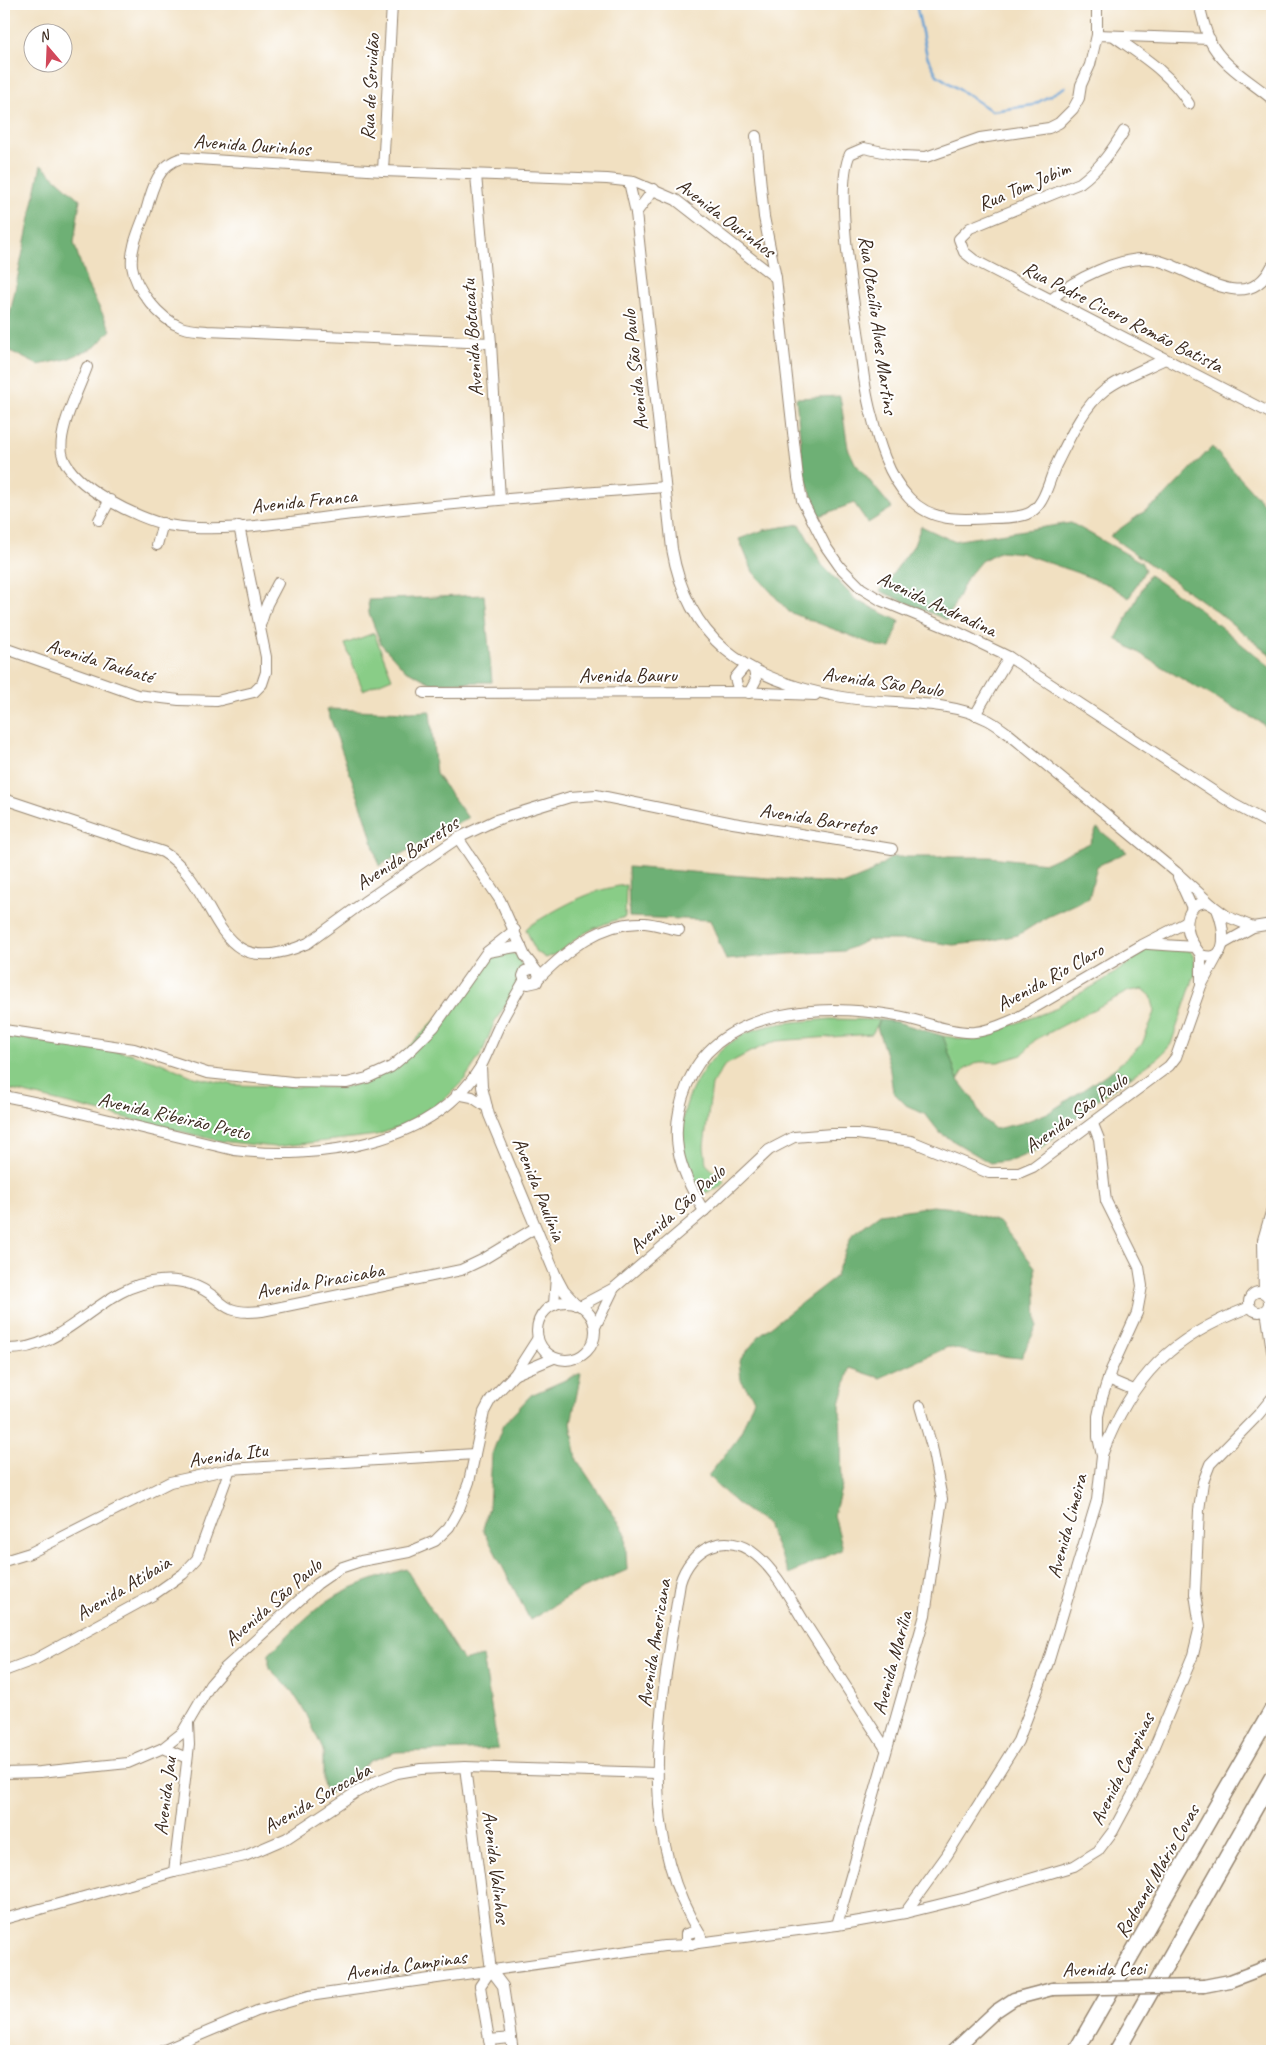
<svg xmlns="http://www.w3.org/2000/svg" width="1276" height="2055" font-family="Caveat,sans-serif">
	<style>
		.green { fill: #89cd87; stroke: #627c52 }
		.forest { fill: #6eb074; stroke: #546d49 }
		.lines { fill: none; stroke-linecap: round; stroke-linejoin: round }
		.stream { stroke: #619fd3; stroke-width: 2.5 }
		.minor-casing { stroke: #968570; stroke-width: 12 }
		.major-casing { stroke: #968570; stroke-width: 15 }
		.highway-casing { stroke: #968570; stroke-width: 18 }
		.minor { stroke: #fff; stroke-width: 10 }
		.major { stroke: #fff; stroke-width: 12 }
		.highway { stroke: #fff; stroke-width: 15 }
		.major-bridge-casing { stroke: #968570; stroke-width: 15; stroke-linecap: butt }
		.major-bridge { stroke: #fff; stroke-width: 12 }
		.labels { text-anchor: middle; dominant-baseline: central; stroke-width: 4; stroke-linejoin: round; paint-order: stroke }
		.street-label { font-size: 20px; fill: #3b2a1e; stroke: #fff }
	</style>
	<rect width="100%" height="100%" fill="#fff"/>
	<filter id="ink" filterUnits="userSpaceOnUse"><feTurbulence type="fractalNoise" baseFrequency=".02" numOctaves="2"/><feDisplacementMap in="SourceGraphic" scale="10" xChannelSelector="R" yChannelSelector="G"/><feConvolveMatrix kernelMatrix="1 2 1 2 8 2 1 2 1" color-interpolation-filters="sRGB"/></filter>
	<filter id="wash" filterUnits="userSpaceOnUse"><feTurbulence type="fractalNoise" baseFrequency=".0096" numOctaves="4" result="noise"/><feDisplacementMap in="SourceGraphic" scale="20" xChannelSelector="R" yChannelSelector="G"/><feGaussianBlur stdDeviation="1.12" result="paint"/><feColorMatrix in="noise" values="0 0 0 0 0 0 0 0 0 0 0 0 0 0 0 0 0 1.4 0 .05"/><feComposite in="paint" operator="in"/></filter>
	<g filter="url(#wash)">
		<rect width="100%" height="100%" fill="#f1e0c1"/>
		<g class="green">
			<path d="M 374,633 L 392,678 L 363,690 L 345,644 Z"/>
			<path d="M 626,885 L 625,917 C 612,921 597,926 585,933 C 571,941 562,953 546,958 L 535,951 L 526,929 L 529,926 C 559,908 590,889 626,885 Z"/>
			<path d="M 1149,947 L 1186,947 L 1194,955 L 1195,974 L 1171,1044 C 1161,1058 1146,1066 1132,1076 L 1114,1069 L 1142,1044 L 1155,1012 L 1151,996 L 1143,989 L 1129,991 L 1035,1040 L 1022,1055 L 998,1062 L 979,1062 L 964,1070 L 958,1080 L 943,1036 L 971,1040 L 1055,1009 C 1065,999 1076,996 1088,989 C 1109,978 1130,963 1149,947 Z"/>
			<path d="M 510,951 L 518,957 L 522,966 L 520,978 L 513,994 L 495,1021 L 482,1053 L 464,1080 L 446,1098 L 418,1120 L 377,1135 L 275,1147 L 220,1141 L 4,1088 L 4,1036 L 129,1053 L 161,1063 L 194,1077 L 234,1085 L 342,1088 L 365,1082 L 381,1074 L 468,987 L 485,964 L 496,953 Z"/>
			<path d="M 830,1019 L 880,1020 L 872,1034 L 776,1041 L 750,1052 L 724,1066 L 712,1085 L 704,1146 L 706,1164 L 725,1182 L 717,1189 L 704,1193 C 694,1187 692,1178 688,1168 C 667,1118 700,1055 747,1033 C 773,1021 803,1022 830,1019 Z"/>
		</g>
		<g class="forest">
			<path d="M 41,165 L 80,200 L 74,243 L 87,284 L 111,330 L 95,347 L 67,359 L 38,365 L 4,348 L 4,343 Z"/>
			<path d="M 840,396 L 848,448 L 855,463 L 892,508 L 868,523 L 854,503 L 819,516 L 804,474 L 796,398 Z"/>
			<path d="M 1212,447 L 1272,513 L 1272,656 L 1216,611 L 1110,536 L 1163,498 Z"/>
			<path d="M 1071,523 L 1141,562 L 1145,570 L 1129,598 L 1109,585 L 1078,573 L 1021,553 L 1001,551 L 981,561 L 967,578 L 947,620 L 880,591 L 914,545 L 921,526 L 953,541 Z"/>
			<path d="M 800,524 L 822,565 L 856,600 L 899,621 L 891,648 L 880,647 L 789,612 L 753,572 L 739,539 L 764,530 Z"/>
			<path d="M 1149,575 L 1195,606 L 1272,669 L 1272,735 L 1262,723 L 1187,682 L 1116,639 Z"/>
			<path d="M 484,595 L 492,682 L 431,683 L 404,669 L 381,644 L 369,613 L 368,600 Z"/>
			<path d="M 327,709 L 410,712 L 430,711 L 436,774 L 468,818 L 379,866 L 366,819 Z"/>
			<path d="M 1097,828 L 1127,852 L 1097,866 L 1089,898 L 1047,917 L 1018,935 L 984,942 L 953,945 L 919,940 L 868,940 L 844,951 L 788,954 L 726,960 L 710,920 L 629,917 L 628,867 L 845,884 L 867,875 L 892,857 L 990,857 L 1046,863 L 1090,843 Z"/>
			<path d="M 880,1020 L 897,1022 L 943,1036 L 958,1080 L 973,1099 L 982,1118 L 995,1129 L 1022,1123 L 1050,1112 L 1114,1069 L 1132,1076 L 1094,1103 L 1042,1148 L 1013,1160 L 990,1163 L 940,1133 L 926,1115 L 906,1105 L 893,1092 L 889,1064 L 877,1027 Z"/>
			<path d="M 932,1206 L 956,1208 L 999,1222 L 1035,1267 L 1037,1326 L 1021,1358 L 978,1354 L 948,1347 L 880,1378 L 850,1368 L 840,1404 L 842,1485 L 834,1515 L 843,1549 L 789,1574 L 767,1525 L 735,1502 L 708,1476 L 739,1437 L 754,1399 L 741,1380 L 739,1361 L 760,1335 L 835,1277 L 852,1235 L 880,1214 Z"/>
			<path d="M 581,1373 L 571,1423 L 577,1460 L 625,1532 L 627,1570 L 580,1590 L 530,1620 L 483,1529 L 489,1507 L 492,1454 L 503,1425 L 531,1395 Z"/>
			<path d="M 406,1569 L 463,1661 L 483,1656 L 498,1749 L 396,1752 L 369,1761 L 327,1797 L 323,1783 L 323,1750 L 306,1713 L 291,1690 L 269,1668 L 269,1654 C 290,1634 311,1610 337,1595 C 359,1583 383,1576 406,1569 Z"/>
		</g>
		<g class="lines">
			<path class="stream" d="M 916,4 L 927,56 L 937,75 L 992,111 L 1033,105 L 1065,87"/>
		</g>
	</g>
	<g filter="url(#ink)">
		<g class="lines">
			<defs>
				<g id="minor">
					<path d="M 1097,4 L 1097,35"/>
					<path d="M 1199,4 C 1202,16 1205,30 1210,41 C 1222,66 1252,82 1272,99"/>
					<path d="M 1115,37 C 1143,57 1171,74 1189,104"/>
					<path d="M 1124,131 C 1111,152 1100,168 1080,183 L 970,228 L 959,239 L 964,252 L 974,260 L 1272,414"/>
					<path d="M 756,136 L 764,217 L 776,278 L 798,478 L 802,500 L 826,547 L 840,567 L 861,588 L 882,601 L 957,632 L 1009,657 L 1233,804 L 1272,825"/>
					<path d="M 383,171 L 392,4"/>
					<path d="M 476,175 L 491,343 L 500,499"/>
					<path d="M 629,182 L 636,213 L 672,549 C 688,640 745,678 831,695 C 880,706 943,697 988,720 C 996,724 1003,730 1010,735 L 1176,872 L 1212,905"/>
					<path d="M 636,213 L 654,189"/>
					<path d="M 1052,299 C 1074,279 1119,257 1150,259 C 1188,263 1245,321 1272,266"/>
					<path d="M 491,343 L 207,331 C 198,330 189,330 181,327 C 160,319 135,289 132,266 C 130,248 140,228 146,211 C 152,189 158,164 182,158 L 383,171 L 607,179 L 634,182 L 676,200 L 776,278"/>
					<path d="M 1165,359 C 1145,369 1122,377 1105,390 C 1083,407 1069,439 1057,463 C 1049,478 1045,508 1027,514 C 1016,518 1002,518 990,518 C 960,520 931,522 909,498 C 888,476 878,441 871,413 C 864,388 862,363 859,338 C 853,298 834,187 850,154 L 864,148 L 902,156 L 926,157 L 980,138 L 1049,128 L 1059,123 L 1073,109 L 1079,98 L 1081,85 L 1090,65 L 1097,35 L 1210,39"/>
					<path d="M 87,367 C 79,389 55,435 63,457 C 73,487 138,519 168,525 C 222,535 298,520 353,514 C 457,503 561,494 665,487"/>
					<path d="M 99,520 L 110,500"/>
					<path d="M 157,545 L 163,523"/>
					<path d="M 261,623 L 267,604 L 278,583"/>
					<path d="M 4,648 L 137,695 L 179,700 L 217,701 L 254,692 L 262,684 L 266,672 L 266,657 L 239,526"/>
					<path d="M 739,692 L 735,678 L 746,665"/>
					<path d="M 424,693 L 739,692 L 815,695"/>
					<path d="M 749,693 L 756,680 L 754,670"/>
					<path d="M 975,715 L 1009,657"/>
					<path d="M 4,799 L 163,852 C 224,889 208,988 308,943 L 364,902 L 458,838 L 496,820 L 570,797 L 596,795 L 733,823 L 892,849"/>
					<path d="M 458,838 L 500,900 L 525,956 L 539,974 L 537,982 L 528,984 L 523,976 L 525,971 L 534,968"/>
					<path d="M 1178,877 L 1192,908"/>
					<path d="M 1217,909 C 1224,925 1231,965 1201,955 C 1189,940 1180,921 1195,905 L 1205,902 L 1212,905 L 1228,917 L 1253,927"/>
					<path d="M 1148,944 L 1194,947"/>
					<path d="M 1223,944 L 1253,927 L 1272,924"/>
					<path d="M 488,952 L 521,946"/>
					<path d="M 539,978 C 568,949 602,921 645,923 C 656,924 668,928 679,930"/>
					<path d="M 1201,985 L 1201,955"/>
					<path d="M 4,1030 L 134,1049 L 207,1073 L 292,1082 L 347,1083 L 367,1078 L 391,1067 L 410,1051 L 434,1027 L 487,952 L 515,930"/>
					<path d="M 481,1066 L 482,1087 L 489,1115 L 556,1276 L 564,1291 L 576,1304"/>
					<path d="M 457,1094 L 472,1097 L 487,1107"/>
					<path d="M 4,1096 L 43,1104 L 234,1150 C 316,1161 435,1145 481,1066 C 488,1053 493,1038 500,1024 C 507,1010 516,995 524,981"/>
					<path d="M 704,1211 C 678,1168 667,1134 687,1085 C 718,1006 826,1003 897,1016 C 921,1020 952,1034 975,1032 C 989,1031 1003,1024 1015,1019 L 1142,945 L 1187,922"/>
					<circle cx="1259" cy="1302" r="10"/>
					<path d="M 1264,1293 L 1263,1240 L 1272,1209"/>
					<circle cx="566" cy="1331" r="29"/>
					<path d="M 554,1305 L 556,1276"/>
					<path d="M 580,1306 L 614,1288 L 704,1211 L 769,1150 L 794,1137 L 832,1134 L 857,1134 L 911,1141 L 989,1173 L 1019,1173 L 1033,1167 L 1169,1066 L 1176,1057 L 1201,986 L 1220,951"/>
					<path d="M 1266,1310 L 1272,1351"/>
					<path d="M 595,1327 L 614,1288"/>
					<path d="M 4,1349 C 68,1352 99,1285 159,1281 C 178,1279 197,1284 213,1296 C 218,1300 225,1307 231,1309 C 241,1313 252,1312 262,1311 L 461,1270 L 482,1260 L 535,1228"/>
					<path d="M 516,1374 L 554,1358"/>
					<path d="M 1108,1379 L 1134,1390"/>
					<path d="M 1102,1455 C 1132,1376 1171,1337 1250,1307"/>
					<path d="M 4,1561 L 30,1553 L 170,1482 L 230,1469 L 475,1454"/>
					<path d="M 4,1671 L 36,1659 L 153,1595 L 183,1574 L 197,1559 L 230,1469"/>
					<path d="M 163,1748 L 187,1758"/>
					<path d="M 465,1767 L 491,1970 L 503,1986 L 513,2051"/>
					<path d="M 4,1773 L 40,1772 L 128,1763 L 163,1748 L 182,1733 L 210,1685 L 224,1669 L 317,1584 L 340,1568 L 361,1561 L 409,1552 L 435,1541 L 449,1527 L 459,1509 L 469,1482 L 484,1412 L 491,1399 L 515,1374 L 538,1338"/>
					<path d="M 174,1872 L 189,1745 L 188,1724"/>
					<path d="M 905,1913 L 947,1855 L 1018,1741 L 1048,1663 L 1097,1500 L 1102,1456 L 1098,1437 L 1098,1416 L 1102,1398 L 1111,1370 L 1137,1313 L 1142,1286 L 1139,1267 L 1106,1201 L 1099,1139 L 1093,1124"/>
					<path d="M 4,1919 L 174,1872 L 245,1856 L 287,1838 L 355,1793 L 377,1781 L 397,1773 L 421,1769 L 465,1767 L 656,1773"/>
					<path d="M 837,1925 L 925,1615 L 942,1499 L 932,1447 L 920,1406"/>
					<path d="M 696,1931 L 686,1934 L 686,1941 L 691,1945 L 698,1943 L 701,1936 C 632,1826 662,1703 680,1583 C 690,1549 725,1529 756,1555 C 777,1572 791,1601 805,1623 C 832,1665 859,1707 886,1749"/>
					<path d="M 698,1943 L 837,1925 L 905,1913 L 966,1898 L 1074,1866 L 1098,1851 L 1113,1831 L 1142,1777 L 1193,1655 L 1200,1626 L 1195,1594 L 1199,1510 L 1203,1482 L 1210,1464 L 1258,1415 L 1272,1398"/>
					<path d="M 491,1970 L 480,1986 L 491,2051"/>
					<path d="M 489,2040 L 511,2038"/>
					<path d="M 162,2051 L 257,2011 L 309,1996 L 664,1946 L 691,1945"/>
				</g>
				<g id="major">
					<path d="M 1204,1986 L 1230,1981 L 1272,1965"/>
					<path d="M 953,2051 L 996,2011 L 1014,1999 L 1052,1989"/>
				</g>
				<g id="highway">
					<path d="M 1076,2051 L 1272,1710"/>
					<path d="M 1117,2051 L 1272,1778"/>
				</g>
			</defs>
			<use href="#minor" class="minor-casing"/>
			<use href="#major" class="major-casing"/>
			<use href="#highway" class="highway-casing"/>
			<use href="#minor" class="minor"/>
			<use href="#major" class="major"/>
			<use href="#highway" class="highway"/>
			<defs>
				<path id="major-bridge" d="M 1052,1989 L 1204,1986"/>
			</defs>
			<use href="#major-bridge" class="major-bridge-casing"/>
			<use href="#major-bridge" class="major-bridge"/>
		</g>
	</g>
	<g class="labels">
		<g class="street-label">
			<text transform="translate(370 87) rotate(-87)">Rua de Servidão</text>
			<text transform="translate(252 145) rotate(4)">Avenida Ourinhos</text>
			<text transform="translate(1024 186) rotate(-23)">Rua Tom Jobim</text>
			<text transform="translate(726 218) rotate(37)">Avenida Ourinhos</text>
			<text transform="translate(1123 317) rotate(27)">Rua Padre Cicero Romão Batista</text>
			<text transform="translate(878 325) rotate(82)">Rua Otacílio Alves Martins</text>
			<text transform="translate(472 338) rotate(-94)">Avenida Botucatu</text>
			<text transform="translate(635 370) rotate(-96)">Avenida São Paulo</text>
			<text transform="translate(304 501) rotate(-6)">Avenida Franca</text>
			<text transform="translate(937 604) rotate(25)">Avenida Andradina</text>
			<text transform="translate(100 661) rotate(17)">Avenida Taubaté</text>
			<text x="628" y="675">Avenida Bauru</text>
			<text transform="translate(883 682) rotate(8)">Avenida São Paulo</text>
			<text transform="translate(818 819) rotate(9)">Avenida Barretos</text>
			<text transform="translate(407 853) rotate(-33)">Avenida Barretos</text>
			<text transform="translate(1050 977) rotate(-29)">Avenida Rio Claro</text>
			<text transform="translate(1076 1113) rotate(-36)">Avenida São Paulo</text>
			<text transform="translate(174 1116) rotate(13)">Avenida Ribeirão Preto</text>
			<text transform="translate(539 1189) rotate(68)">Avenida Paulínia</text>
			<text transform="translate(677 1209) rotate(-42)">Avenida São Paulo</text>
			<text transform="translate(320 1281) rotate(-10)">Avenida Piracicaba</text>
			<text transform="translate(228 1455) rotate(-8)">Avenida Itu</text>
			<text transform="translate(1067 1526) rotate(-75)">Avenida Limeira</text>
			<text transform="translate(123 1588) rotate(-31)">Avenida Atibaia</text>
			<text transform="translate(273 1602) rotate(-41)">Avenida São Paulo</text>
			<text transform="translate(654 1643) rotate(-81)">Avenida Americana</text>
			<text transform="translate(892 1663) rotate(-75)">Avenida Marília</text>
			<text transform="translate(1122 1769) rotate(-64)">Avenida Campinas</text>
			<text transform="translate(165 1796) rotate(-83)">Avenida Jau</text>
			<text transform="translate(317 1798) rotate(-30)">Avenida Sorocaba</text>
			<text transform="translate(496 1867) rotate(83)">Avenida Valinhos</text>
			<text transform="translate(1157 1871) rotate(-60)">Rodoanel Mário Covas</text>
			<text transform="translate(406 1965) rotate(-8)">Avenida Campinas</text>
			<text transform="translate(1104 1969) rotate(-1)">Avenida Ceci</text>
		</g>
	</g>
	<rect width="1276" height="2055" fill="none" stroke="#fff" stroke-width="20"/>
	<g transform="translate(48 48) rotate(341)"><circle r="24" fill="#ffffff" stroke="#b1aaa5"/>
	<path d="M0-4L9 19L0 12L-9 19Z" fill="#d1495b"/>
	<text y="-8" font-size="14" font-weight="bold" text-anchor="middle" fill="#3b2a1e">N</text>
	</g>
</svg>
